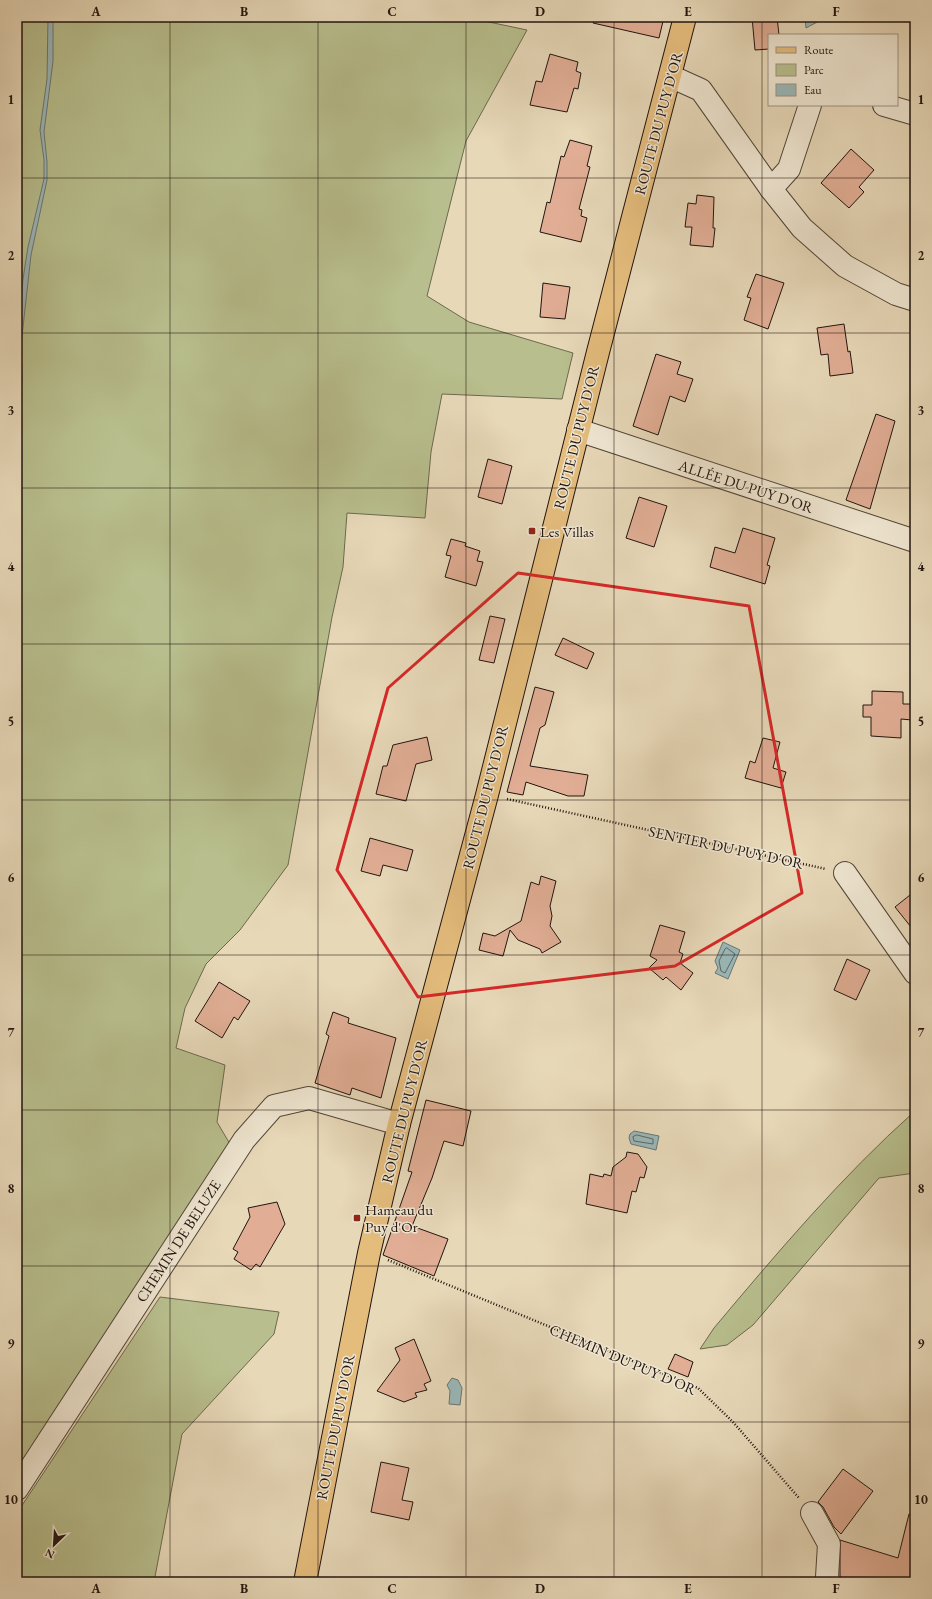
<svg xmlns="http://www.w3.org/2000/svg" width="932" height="1599" font-family="'EB Garamond',serif">
	<style>
		.green { fill: #b8be8d; stroke: #6c694e }
		.water { fill: #9ab8b9; stroke: #6a7675 }
		.lines { fill: none; stroke-linecap: round; stroke-linejoin: round }
		.shore { stroke: #5e6664; stroke-width: 1 }
		.building { fill: #e1ae95; stroke: #21140f }
		.minor-casing { stroke: #524539; stroke-width: 24 }
		.major-casing { stroke: #21140f; stroke-width: 24 }
		.path { stroke: #21140f; stroke-width: 2.5; stroke-dasharray: 1 2; stroke-linecap: butt }
		.minor { stroke: #efe6d1; stroke-width: 22 }
		.major { stroke: #e4bc7c; stroke-width: 22 }
		.marked { fill: none; stroke: #d62828; stroke-width: 3; stroke-linejoin: round }
		.grid { fill: none; stroke: #21140f; stroke-width: 1; stroke-opacity: 0.55 }
		.poi-dot { fill: #8f2418; stroke: #efe6d1; stroke-width: 1.5 }
		.labels { text-anchor: middle; dominant-baseline: central; stroke-width: 3; stroke-linejoin: round; paint-order: stroke }
		.street-label { font-size: 15px; fill: #21140f; stroke: #efe6d1 }
		.poi-label { font-size: 15px; fill: #21140f; stroke: #efe6d1; text-anchor: start }
		.neatline { fill: none; stroke: #21140f; stroke-width: 1.5 }
		.grid-label { font-size: 13px; text-anchor: middle; font-weight: bold; fill: #21140f }
	</style>
	<rect width="100%" height="100%" fill="#e7d8b8"/>
	<filter id="stains"><feTurbulence type="fractalNoise" baseFrequency=".005" numOctaves="4"/><feColorMatrix values="0 0 0 0 .2 0 0 0 0 .09 0 0 0 0 .02 0 0 0 .5 -.17"/></filter>
	<radialGradient id="worn" r=".72"><stop offset=".6" stop-color="#630" stop-opacity="0"/><stop offset="1" stop-color="#630" stop-opacity=".3"/></radialGradient>
	<g class="green">
		<path d="M 17,17 L 465,17 L 527,30 L 466,141 L 427,296 L 469,322 L 573,353 L 562,399 L 442,394 L 431,452 L 425,518 L 347,513 L 343,567 L 332,617 L 288,865 L 240,930 L 206,964 L 185,1008 L 176,1048 L 225,1065 L 217,1122 L 230,1144 L 17,1473 Z"/>
		<path d="M 915,1111 L 915,1173 L 879,1178 L 753,1325 L 727,1345 L 700,1349 L 714,1328 C 777,1253 841,1177 915,1111 Z"/>
		<path d="M 160,1297 L 279,1312 L 274,1334 L 182,1434 L 154,1582 L 17,1582 L 17,1513 Z"/>
	</g>
	<g class="water">
		<path d="M 48,17 L 53,17 L 53,61 L 44,132 L 47,162 L 47,180 L 31,255 L 21,345 L 22,381 L 17,408 L 17,346 L 23,279 L 28,247 L 44,179 L 44,160 L 40,130 L 47,79 Z"/>
		<path d="M 805,17 L 822,17 L 823,19 L 806,28 Z"/>
		<path d="M 723,942 L 740,950 L 728,979 L 715,973 L 718,968 L 715,961 Z"/>
		<path d="M 634,1131 L 659,1136 L 656,1150 L 631,1144 L 629,1138 L 630,1134 Z"/>
		<path d="M 452,1378 L 458,1380 L 462,1388 L 460,1405 L 449,1404 L 450,1391 L 447,1385 Z"/>
	</g>
	<g class="lines">
		<g class="shore">
			<path d="M 727,948 L 735,954 L 725,973 L 721,971 L 719,961 L 725,949 Z"/>
			<path d="M 637,1135 L 653,1139 L 653,1144 L 634,1141 L 633,1137 Z"/>
		</g>
	</g>
	<g class="building">
		<path d="M 594,17 L 664,17 L 659,38 L 593,23 Z"/>
		<path d="M 752,17 L 777,17 L 779,35 L 769,35 L 769,49 L 755,50 Z"/>
		<path d="M 550,54 L 578,62 L 576,71 L 581,73 L 578,89 L 574,88 L 567,112 L 530,105 L 536,81 L 542,82 Z"/>
		<path d="M 570,140 L 592,146 L 587,166 L 590,167 L 579,209 L 582,210 L 581,216 L 587,218 L 581,242 L 540,232 L 547,202 L 550,203 L 561,156 L 564,157 Z"/>
		<path d="M 851,149 L 874,170 L 859,187 L 864,192 L 849,208 L 821,183 Z"/>
		<path d="M 697,195 L 714,197 L 713,228 L 715,228 L 713,247 L 690,245 L 692,227 L 685,227 L 688,203 L 696,204 Z"/>
		<path d="M 756,274 L 784,283 L 768,329 L 744,320 L 751,298 L 747,297 Z"/>
		<path d="M 543,283 L 570,287 L 565,319 L 540,317 Z"/>
		<path d="M 844,324 L 848,352 L 850,351 L 853,373 L 830,376 L 828,354 L 821,355 L 817,328 Z"/>
		<path d="M 656,354 L 681,362 L 677,374 L 693,379 L 685,402 L 670,396 L 658,435 L 633,426 Z"/>
		<path d="M 876,414 L 895,421 L 870,509 L 846,500 Z"/>
		<path d="M 488,459 L 512,466 L 502,504 L 478,497 Z"/>
		<path d="M 639,497 L 667,506 L 654,547 L 626,538 Z"/>
		<path d="M 743,528 L 775,538 L 767,565 L 770,566 L 765,584 L 710,567 L 715,547 L 735,553 Z"/>
		<path d="M 451,539 L 466,543 L 465,546 L 480,551 L 477,561 L 483,562 L 476,586 L 445,577 L 451,556 L 446,555 Z"/>
		<path d="M 490,616 L 505,619 L 494,663 L 479,660 Z"/>
		<path d="M 563,638 L 594,653 L 587,669 L 555,655 Z"/>
		<path d="M 535,687 L 554,692 L 545,725 L 540,728 L 530,766 L 588,775 L 584,796 L 568,796 L 526,782 L 523,795 L 507,792 Z"/>
		<path d="M 872,691 L 903,692 L 903,704 L 912,704 L 912,720 L 901,719 L 901,738 L 871,736 L 871,717 L 863,717 L 863,705 L 872,705 Z"/>
		<path d="M 427,737 L 432,760 L 416,764 L 406,801 L 376,794 L 383,766 L 387,766 L 393,745 Z"/>
		<path d="M 763,738 L 780,742 L 773,768 L 786,772 L 781,788 L 745,778 L 750,761 L 755,763 Z"/>
		<path d="M 370,838 L 413,850 L 407,871 L 383,865 L 380,876 L 361,871 Z"/>
		<path d="M 541,876 L 556,881 L 550,906 L 552,916 L 550,926 L 561,942 L 542,953 L 540,949 L 518,940 L 510,930 L 503,956 L 479,950 L 483,933 L 495,936 L 521,921 L 531,882 L 539,885 Z"/>
		<path d="M 915,891 L 915,932 L 895,907 Z"/>
		<path d="M 660,925 L 685,932 L 679,952 L 683,954 L 680,963 L 693,973 L 681,990 L 666,977 L 663,980 L 649,968 L 657,960 L 650,956 Z"/>
		<path d="M 847,959 L 870,970 L 856,1000 L 834,990 Z"/>
		<path d="M 219,982 L 250,1001 L 238,1020 L 234,1017 L 222,1038 L 195,1021 Z"/>
		<path d="M 333,1012 L 349,1018 L 348,1023 L 396,1038 L 381,1098 L 352,1088 L 350,1095 L 315,1083 L 329,1036 L 326,1034 Z"/>
		<path d="M 426,1100 L 471,1111 L 463,1146 L 444,1141 L 432,1178 L 412,1226 L 448,1239 L 434,1276 L 383,1255 L 412,1172 L 408,1171 Z"/>
		<path d="M 627,1152 L 638,1154 L 647,1167 L 644,1178 L 640,1177 L 636,1192 L 632,1191 L 627,1213 L 586,1204 L 590,1174 L 603,1177 L 604,1174 L 611,1176 L 613,1167 L 626,1157 Z"/>
		<path d="M 277,1202 L 285,1224 L 260,1267 L 256,1264 L 251,1270 L 234,1259 L 238,1252 L 233,1249 L 250,1217 L 248,1208 Z"/>
		<path d="M 414,1339 L 431,1381 L 424,1384 L 427,1390 L 415,1393 L 417,1397 L 404,1402 L 377,1391 L 400,1360 L 395,1348 Z"/>
		<path d="M 675,1354 L 693,1362 L 688,1377 L 668,1369 Z"/>
		<path d="M 381,1462 L 409,1468 L 402,1500 L 413,1502 L 409,1520 L 371,1512 Z"/>
		<path d="M 843,1469 L 873,1491 L 841,1534 L 834,1527 L 823,1507 L 818,1502 Z"/>
		<path d="M 909,1514 L 915,1514 L 915,1582 L 841,1582 L 840,1575 L 840,1540 L 898,1558 Z"/>
	</g>
	<g class="lines">
		<defs>
			<g id="minor">
				<path d="M 670,76 L 701,90 L 771,189 L 802,228 L 845,266 L 896,294 L 915,300"/>
				<path d="M 884,105 L 915,114"/>
				<path d="M 771,189 L 789,169 L 810,105"/>
				<path d="M 578,430 L 915,541"/>
				<path d="M 845,873 L 915,973"/>
				<path d="M 17,1489 L 244,1140 L 274,1106 L 309,1098 L 399,1124"/>
				<path d="M 812,1513 L 829,1544 L 827,1577 L 829,1582"/>
			</g>
			<path id="major" d="M 305,1582 L 369,1253 L 399,1124 L 487,795 L 598,352 L 685,17"/>
		</defs>
		<use href="#minor" class="minor-casing"/>
		<use href="#major" class="major-casing"/>
		<g class="path">
			<path d="M 507,799 L 826,869"/>
			<path d="M 388,1260 L 698,1388 L 733,1422 L 799,1498"/>
		</g>
		<use href="#minor" class="minor"/>
		<use href="#major" class="major"/>
	</g>
	<path class="marked" d="M 518,573 L 749,606 L 802,893 L 675,966 L 418,997 L 337,870 L 388,688 Z"/>
	<path class="grid" d="M 170,17 L 170,1582M 318,17 L 318,1582M 466,17 L 466,1582M 614,17 L 614,1582M 762,17 L 762,1582M 17,178 L 915,178M 17,333 L 915,333M 17,488 L 915,488M 17,644 L 915,644M 17,800 L 915,800M 17,955 L 915,955M 17,1110 L 915,1110M 17,1266 L 915,1266M 17,1422 L 915,1422"/>
	<g class="poi-dot">
		<rect x="528" y="527" width="8" height="8" rx="2"/>
		<rect x="353" y="1214" width="8" height="8" rx="2"/>
	</g>
	<g class="labels">
		<g class="street-label">
			<text transform="translate(658 123) rotate(-75)">ROUTE DU PUY D'OR</text>
			<text transform="translate(576 437) rotate(-76)">ROUTE DU PUY D'OR</text>
			<text transform="translate(746 486) rotate(18)">ALLÉE DU PUY D'OR</text>
			<text transform="translate(485 797) rotate(-76)">ROUTE DU PUY D'OR</text>
			<text transform="translate(726 847) rotate(12)">SENTIER DU PUY D'OR</text>
			<text transform="translate(404 1111) rotate(-76)">ROUTE DU PUY D'OR</text>
			<text transform="translate(178 1241) rotate(-57)">CHEMIN DE BELUZE</text>
			<text transform="translate(623 1359) rotate(23)">CHEMIN DU PUY D'OR</text>
			<text transform="translate(335 1427) rotate(-79)">ROUTE DU PUY D'OR</text>
		</g>
		<g class="poi-label">
			<text x="540" y="531">Les Villas</text>
			<text x="365" y="1209">Hameau du<tspan x="365" dy="17">Puy d'Or</tspan></text>
		</g>
	</g>
	<rect width="932" height="1599" fill="none" stroke="#e7d8b8" stroke-width="44"/>
	<rect x="768" y="34" width="130" height="72" fill="#efe6d1" stroke="#9d9283"/>
	<rect x="776" y="47" width="20" height="6" fill="#e4bc7c" stroke="#9d9283"/>
	<text x="804" y="54" font-size="12" fill="#21140f">Route</text>
	<rect x="776" y="64" width="20" height="12" fill="#b8be8d" stroke="#9d9283"/>
	<text x="804" y="74" font-size="12" fill="#21140f">Parc</text>
	<rect x="776" y="84" width="20" height="12" fill="#9ab8b9" stroke="#9d9283"/>
	<text x="804" y="94" font-size="12" fill="#21140f">Eau</text>
	<g transform="translate(54 1545) rotate(205)" stroke="#efe6d1" stroke-width="3" paint-order="stroke">
	<path d="M0-3L7 15L0 10L-7 15Z" fill="#21140f"/>
	<text y="-6" font-size="11" font-weight="bold" text-anchor="middle" fill="#21140f">N</text>
	</g>
	<rect x="22" y="22" width="888" height="1555" class="neatline"/>
	<g class="grid-label">
		<text x="96" y="16">A</text>
		<text x="244" y="16">B</text>
		<text x="392" y="16">C</text>
		<text x="540" y="16">D</text>
		<text x="688" y="16">E</text>
		<text x="836" y="16">F</text>
		<text x="11" y="104">1</text>
		<text x="921" y="104">1</text>
		<text x="11" y="260">2</text>
		<text x="921" y="260">2</text>
		<text x="11" y="415">3</text>
		<text x="921" y="415">3</text>
		<text x="11" y="571">4</text>
		<text x="921" y="571">4</text>
		<text x="11" y="726">5</text>
		<text x="921" y="726">5</text>
		<text x="11" y="882">6</text>
		<text x="921" y="882">6</text>
		<text x="11" y="1037">7</text>
		<text x="921" y="1037">7</text>
		<text x="11" y="1193">8</text>
		<text x="921" y="1193">8</text>
		<text x="11" y="1348">9</text>
		<text x="921" y="1348">9</text>
		<text x="11" y="1504">10</text>
		<text x="921" y="1504">10</text>
		<text x="96" y="1593">A</text>
		<text x="244" y="1593">B</text>
		<text x="392" y="1593">C</text>
		<text x="540" y="1593">D</text>
		<text x="688" y="1593">E</text>
		<text x="836" y="1593">F</text>
	</g>
	<rect width="100%" height="100%" filter="url(#stains)"/>
	<rect width="100%" height="100%" fill="url(#worn)"/>
</svg>
